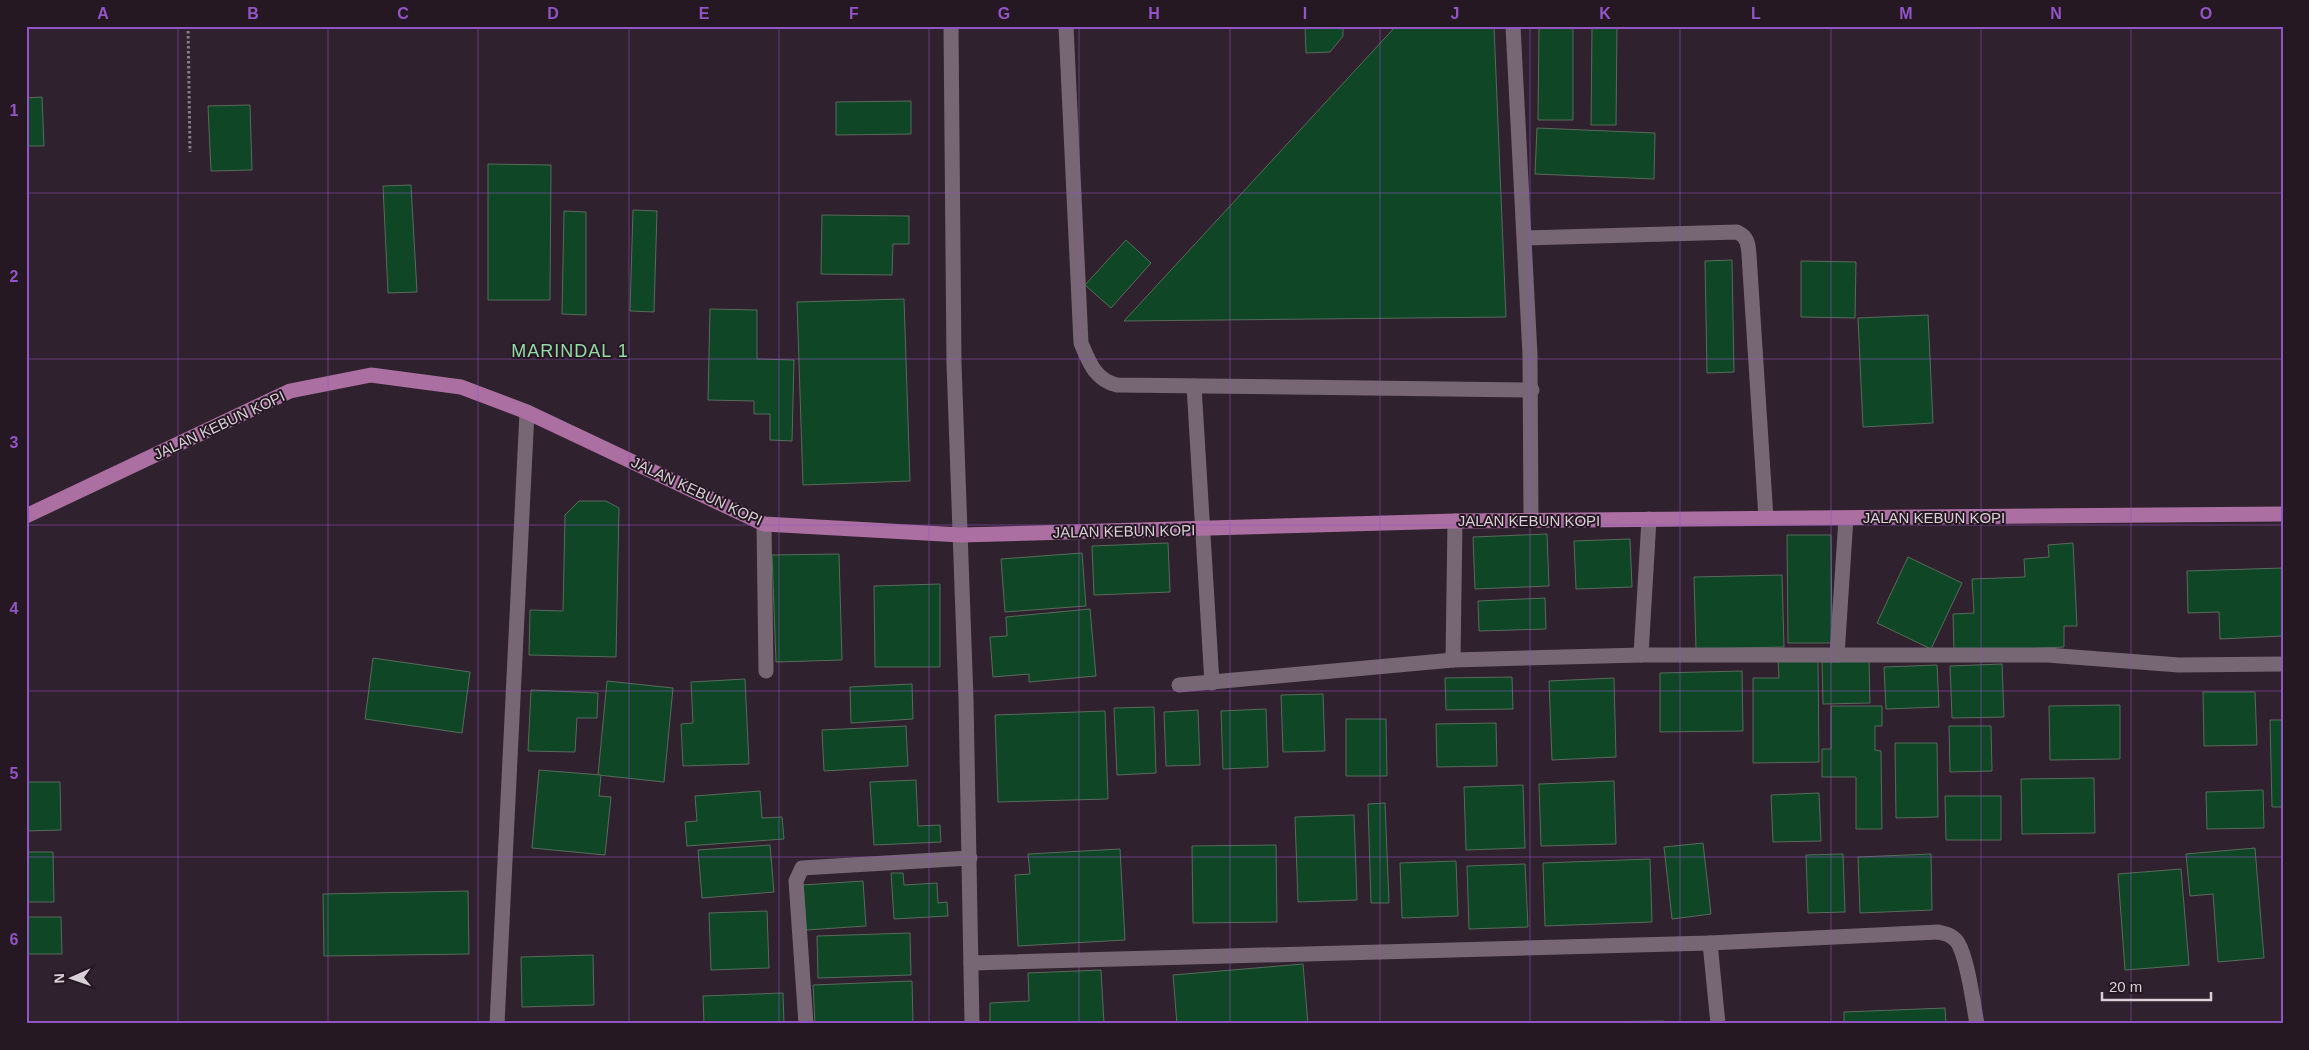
<svg xmlns="http://www.w3.org/2000/svg" width="2309" height="1050" font-family="Arial,sans-serif">
	<style>
		.building { fill: #0f4726; stroke: #596a5d }
		.lines { fill: none; stroke-linecap: round; stroke-linejoin: round }
		.path { stroke: #897e87; stroke-width: 3; stroke-dasharray: 2.5 2.5; stroke-linecap: butt }
		.minor { stroke: #776774; stroke-width: 15 }
		.major { stroke: #ab6fa2; stroke-width: 15 }
		.grid { fill: none; stroke: #9255c5; stroke-width: 1; stroke-opacity: 0.55 }
		.labels { text-anchor: middle; dominant-baseline: central; stroke-width: 4; stroke-linejoin: round; paint-order: stroke }
		.street-label { font-size: 15px; fill: #d9d0d7; stroke: #251823 }
		.quarter-label { font-size: 18px; letter-spacing: 1px; fill: #94dba8; stroke: #251823 }
		.neatline { fill: none; stroke: #9255c5; stroke-width: 2 }
		.grid-label { font-size: 16px; text-anchor: middle; font-weight: bold; fill: #9255c5 }
	</style>
	<rect width="100%" height="100%" fill="#2f212d"/>
	<g class="building">
		<path d="M 1305,26 L 1343,26 L 1343,36 L 1330,52 L 1306,53 Z"/>
		<path d="M 1396,26 L 1494,26 L 1506,317 L 1124,321 Z"/>
		<path d="M 1539,26 L 1573,26 L 1573,120 L 1538,120 Z"/>
		<path d="M 1592,26 L 1617,26 L 1616,125 L 1591,125 Z"/>
		<path d="M 42,97 L 44,146 L 26,146 L 26,98 Z"/>
		<path d="M 911,101 L 911,134 L 836,135 L 836,102 Z"/>
		<path d="M 250,105 L 252,170 L 211,171 L 208,106 Z"/>
		<path d="M 1537,128 L 1655,133 L 1654,179 L 1535,174 Z"/>
		<path d="M 488,164 L 551,165 L 550,300 L 488,300 Z"/>
		<path d="M 411,185 L 417,292 L 388,293 L 383,186 Z"/>
		<path d="M 633,210 L 657,211 L 654,312 L 630,311 Z"/>
		<path d="M 564,211 L 586,212 L 586,315 L 562,314 Z"/>
		<path d="M 822,215 L 909,216 L 909,244 L 893,244 L 892,275 L 821,274 Z"/>
		<path d="M 1126,240 L 1151,263 L 1111,308 L 1085,285 Z"/>
		<path d="M 1732,260 L 1734,372 L 1707,373 L 1705,261 Z"/>
		<path d="M 1801,261 L 1856,262 L 1855,318 L 1801,317 Z"/>
		<path d="M 904,299 L 910,481 L 803,485 L 797,302 Z"/>
		<path d="M 710,309 L 757,310 L 757,359 L 794,360 L 792,441 L 770,440 L 770,414 L 754,414 L 754,401 L 708,400 Z"/>
		<path d="M 1928,315 L 1933,423 L 1863,427 L 1858,318 Z"/>
		<path d="M 579,501 L 606,501 L 619,508 L 616,657 L 529,655 L 530,610 L 563,611 L 565,515 Z"/>
		<path d="M 1547,534 L 1549,586 L 1475,589 L 1473,537 Z"/>
		<path d="M 1787,535 L 1831,535 L 1832,643 L 1788,643 Z"/>
		<path d="M 1630,539 L 1632,587 L 1576,589 L 1574,541 Z"/>
		<path d="M 1168,543 L 1170,592 L 1094,595 L 1092,546 Z"/>
		<path d="M 2073,543 L 2077,626 L 2064,626 L 2064,647 L 1954,652 L 1953,614 L 1974,613 L 1972,579 L 2025,577 L 2024,559 L 2049,557 L 2048,545 Z"/>
		<path d="M 1082,553 L 1086,606 L 1005,612 L 1001,559 Z"/>
		<path d="M 839,554 L 842,660 L 776,662 L 772,555 Z"/>
		<path d="M 1908,557 L 1962,583 L 1931,649 L 1877,623 Z"/>
		<path d="M 2283,568 L 2283,636 L 2220,639 L 2219,612 L 2188,613 L 2187,571 Z"/>
		<path d="M 1782,575 L 1784,647 L 1696,649 L 1694,577 Z"/>
		<path d="M 940,584 L 940,667 L 875,667 L 874,586 Z"/>
		<path d="M 1545,598 L 1546,629 L 1479,631 L 1478,601 Z"/>
		<path d="M 1090,609 L 1096,676 L 1029,682 L 1029,674 L 993,677 L 990,637 L 1007,636 L 1006,617 Z"/>
		<path d="M 373,658 L 470,672 L 462,733 L 365,719 Z"/>
		<path d="M 1778,659 L 1818,659 L 1819,762 L 1753,763 L 1753,678 L 1779,678 Z"/>
		<path d="M 1869,661 L 1870,703 L 1823,704 L 1822,662 Z"/>
		<path d="M 2002,664 L 2004,717 L 1952,718 L 1950,666 Z"/>
		<path d="M 1937,665 L 1939,707 L 1886,709 L 1884,667 Z"/>
		<path d="M 1742,671 L 1743,731 L 1660,732 L 1660,673 Z"/>
		<path d="M 1512,677 L 1513,709 L 1446,710 L 1445,678 Z"/>
		<path d="M 1614,678 L 1616,757 L 1552,760 L 1549,681 Z"/>
		<path d="M 745,679 L 749,764 L 683,766 L 681,724 L 693,723 L 691,682 Z"/>
		<path d="M 607,681 L 673,688 L 664,782 L 598,775 Z"/>
		<path d="M 912,684 L 913,719 L 851,723 L 850,687 Z"/>
		<path d="M 531,690 L 598,693 L 597,718 L 577,718 L 575,752 L 528,751 Z"/>
		<path d="M 2203,692 L 2255,692 L 2257,745 L 2204,746 Z"/>
		<path d="M 1323,694 L 1325,751 L 1283,752 L 1281,695 Z"/>
		<path d="M 2120,705 L 2120,759 L 2050,760 L 2049,706 Z"/>
		<path d="M 1831,706 L 1882,706 L 1882,726 L 1875,726 L 1875,750 L 1881,751 L 1882,829 L 1856,829 L 1856,777 L 1822,777 L 1822,749 L 1831,749 Z"/>
		<path d="M 1154,707 L 1156,773 L 1117,775 L 1114,708 Z"/>
		<path d="M 1266,709 L 1268,767 L 1223,769 L 1221,711 Z"/>
		<path d="M 1198,710 L 1200,765 L 1166,766 L 1164,712 Z"/>
		<path d="M 1105,711 L 1108,799 L 998,802 L 995,715 Z"/>
		<path d="M 1346,719 L 1386,719 L 1387,776 L 1346,776 Z"/>
		<path d="M 2270,720 L 2283,720 L 2283,807 L 2272,807 Z"/>
		<path d="M 1496,723 L 1497,766 L 1437,767 L 1436,724 Z"/>
		<path d="M 906,726 L 908,766 L 824,771 L 822,730 Z"/>
		<path d="M 1949,726 L 1991,726 L 1992,771 L 1950,772 Z"/>
		<path d="M 1895,743 L 1937,743 L 1938,817 L 1896,818 Z"/>
		<path d="M 539,770 L 601,775 L 599,796 L 611,797 L 605,855 L 532,848 Z"/>
		<path d="M 2094,778 L 2095,833 L 2022,834 L 2021,779 Z"/>
		<path d="M 916,780 L 918,826 L 940,825 L 941,842 L 874,845 L 870,782 Z"/>
		<path d="M 1614,781 L 1616,844 L 1541,846 L 1539,784 Z"/>
		<path d="M 26,782 L 60,782 L 61,830 L 26,831 Z"/>
		<path d="M 1523,785 L 1525,848 L 1466,850 L 1464,787 Z"/>
		<path d="M 2263,790 L 2264,828 L 2207,829 L 2206,792 Z"/>
		<path d="M 760,791 L 762,818 L 782,817 L 784,839 L 687,846 L 685,822 L 697,821 L 695,796 Z"/>
		<path d="M 1819,793 L 1821,841 L 1773,842 L 1771,795 Z"/>
		<path d="M 1945,796 L 2001,796 L 2001,840 L 1946,840 Z"/>
		<path d="M 1385,803 L 1389,903 L 1371,903 L 1368,804 Z"/>
		<path d="M 1354,815 L 1357,900 L 1298,902 L 1295,817 Z"/>
		<path d="M 1703,843 L 1711,914 L 1672,919 L 1664,847 Z"/>
		<path d="M 770,845 L 774,892 L 702,898 L 698,850 Z"/>
		<path d="M 1276,845 L 1277,922 L 1193,923 L 1192,846 Z"/>
		<path d="M 2255,848 L 2264,958 L 2218,962 L 2213,894 L 2190,896 L 2186,854 Z"/>
		<path d="M 1120,849 L 1125,940 L 1018,946 L 1015,875 L 1030,874 L 1028,854 Z"/>
		<path d="M 26,852 L 53,852 L 54,902 L 26,902 Z"/>
		<path d="M 1843,854 L 1845,912 L 1808,913 L 1806,855 Z"/>
		<path d="M 1931,854 L 1932,910 L 1860,913 L 1858,857 Z"/>
		<path d="M 1650,859 L 1652,922 L 1545,926 L 1543,863 Z"/>
		<path d="M 1456,861 L 1458,916 L 1402,918 L 1400,863 Z"/>
		<path d="M 1525,864 L 1528,927 L 1469,929 L 1467,866 Z"/>
		<path d="M 2181,869 L 2189,965 L 2125,970 L 2118,874 Z"/>
		<path d="M 891,873 L 903,873 L 904,885 L 937,883 L 938,903 L 947,902 L 948,916 L 894,919 Z"/>
		<path d="M 863,881 L 866,926 L 806,930 L 803,885 Z"/>
		<path d="M 468,891 L 469,954 L 324,956 L 323,894 Z"/>
		<path d="M 767,911 L 769,968 L 711,970 L 709,913 Z"/>
		<path d="M 26,917 L 61,917 L 62,954 L 26,954 Z"/>
		<path d="M 910,933 L 911,975 L 818,978 L 817,936 Z"/>
		<path d="M 593,955 L 594,1005 L 522,1007 L 521,957 Z"/>
		<path d="M 1303,964 L 1308,1024 L 1177,1024 L 1173,975 Z"/>
		<path d="M 1101,970 L 1104,1024 L 990,1024 L 990,1003 L 1029,1001 L 1028,973 Z"/>
		<path d="M 912,981 L 913,1022 L 815,1024 L 813,985 Z"/>
		<path d="M 783,993 L 784,1024 L 704,1024 L 703,996 Z"/>
		<path d="M 1945,1008 L 1946,1024 L 1844,1024 L 1844,1012 Z"/>
		<path d="M 1664,1021 L 1664,1024 L 1581,1024 L 1581,1022 Z"/>
	</g>
	<g class="lines">
		<path class="path" d="M 188,26 L 190,152"/>
		<g class="minor">
			<path d="M 951,26 L 954,363 L 966,699 L 972,1024"/>
			<path d="M 1066,26 L 1081,343 C 1089,362 1095,380 1117,385 L 1532,390"/>
			<path d="M 1513,26 L 1530,355 L 1531,520"/>
			<path d="M 1525,238 L 1737,232 C 1748,237 1748,244 1749,255 L 1766,518"/>
			<path d="M 1194,386 L 1212,683"/>
			<path d="M 764,524 L 766,671"/>
			<path d="M 1641,655 L 1649,519"/>
			<path d="M 1837,655 L 1846,518"/>
			<path d="M 1453,660 L 1455,521"/>
			<path d="M 1179,685 L 1453,660 L 1641,655 L 2047,655 L 2179,665 L 2283,664"/>
			<path d="M 1710,943 L 1718,1024"/>
			<path d="M 971,963 L 1710,943 L 1938,932 C 1946,934 1953,935 1958,943 C 1968,960 1973,1003 1977,1024"/>
			<path d="M 497,1024 L 527,412"/>
			<path d="M 806,1024 L 796,881 L 802,868 L 970,858"/>
		</g>
		<path class="major" d="M 26,516 L 290,391 L 371,375 L 461,387 L 527,412 L 764,524 L 961,535 L 1455,521 L 2283,514"/>
	</g>
	<path class="grid" d="M 178,26 L 178,1024M 328,26 L 328,1024M 478,26 L 478,1024M 629,26 L 629,1024M 779,26 L 779,1024M 929,26 L 929,1024M 1079,26 L 1079,1024M 1230,26 L 1230,1024M 1380,26 L 1380,1024M 1530,26 L 1530,1024M 1680,26 L 1680,1024M 1831,26 L 1831,1024M 1981,26 L 1981,1024M 2131,26 L 2131,1024M 26,193 L 2283,193M 26,359 L 2283,359M 26,525 L 2283,525M 26,691 L 2283,691M 26,857 L 2283,857"/>
	<g class="labels">
		<g class="street-label">
			<text transform="translate(219 425) rotate(-25)">JALAN KEBUN KOPI</text>
			<text transform="translate(697 491) rotate(25)">JALAN KEBUN KOPI</text>
			<text x="1934" y="517">JALAN KEBUN KOPI</text>
			<text x="1529" y="520">JALAN KEBUN KOPI</text>
			<text transform="translate(1124 531) rotate(-1)">JALAN KEBUN KOPI</text>
		</g>
		<g class="quarter-label">
			<text x="570" y="351">MARINDAL 1</text>
		</g>
	</g>
	<rect width="2309" height="1050" fill="none" stroke="#251823" stroke-width="55"/>
	<g transform="translate(72 978) rotate(268)" stroke="#251823" stroke-width="4" paint-order="stroke">
	<path d="M0-4L9 19L0 12L-9 19Z" fill="#d9d0d7"/>
	<text y="-8" font-size="14" font-weight="bold" text-anchor="middle" fill="#d9d0d7">N</text>
	</g>
	<path d="M2102 992v8h109v-8" fill="none" stroke="#d9d0d7" stroke-width="2.5"/>
	<text x="2109" y="992" font-size="15" fill="#d9d0d7" stroke="#251823" stroke-width="4" paint-order="stroke">20 m</text>
	<rect x="28" y="28" width="2254" height="994" class="neatline"/>
	<g class="grid-label">
		<text x="103" y="19">A</text>
		<text x="253" y="19">B</text>
		<text x="403" y="19">C</text>
		<text x="553" y="19">D</text>
		<text x="704" y="19">E</text>
		<text x="854" y="19">F</text>
		<text x="1004" y="19">G</text>
		<text x="1154" y="19">H</text>
		<text x="1305" y="19">I</text>
		<text x="1455" y="19">J</text>
		<text x="1605" y="19">K</text>
		<text x="1756" y="19">L</text>
		<text x="1906" y="19">M</text>
		<text x="2056" y="19">N</text>
		<text x="2206" y="19">O</text>
		<text x="14" y="116">1</text>
		<text x="14" y="282">2</text>
		<text x="14" y="448">3</text>
		<text x="14" y="614">4</text>
		<text x="14" y="779">5</text>
		<text x="14" y="945">6</text>
	</g>
</svg>
